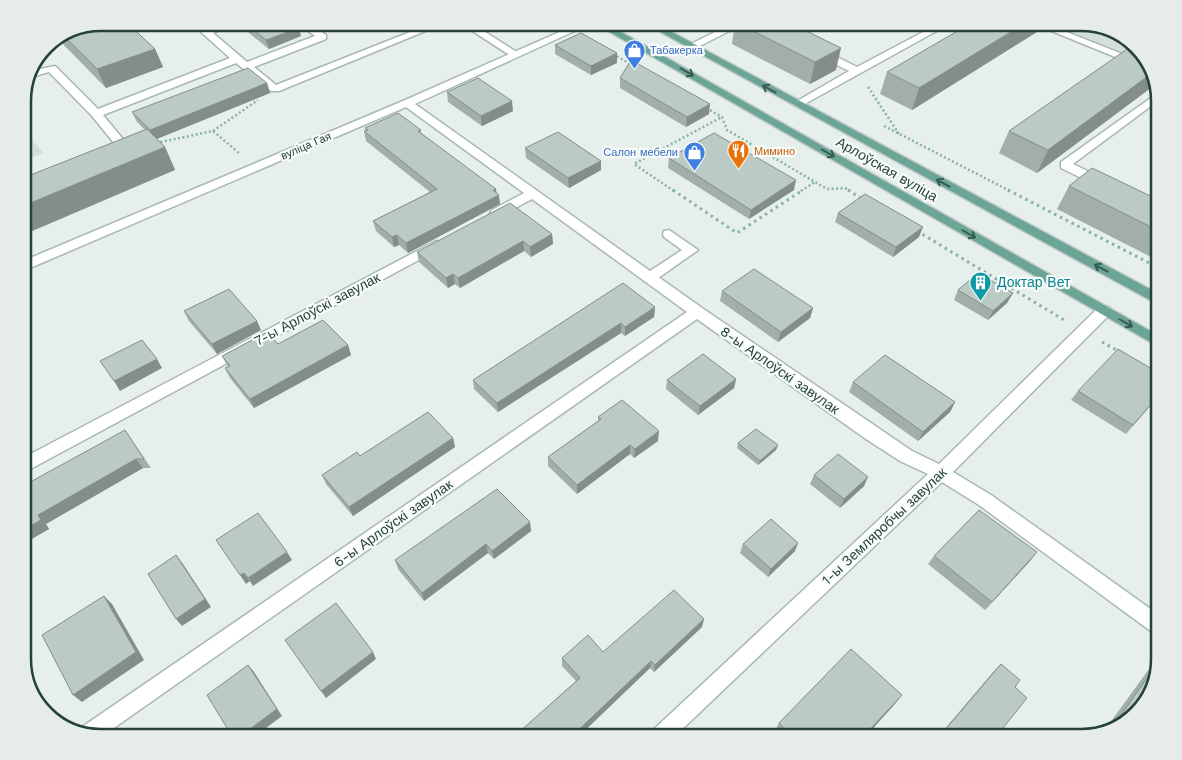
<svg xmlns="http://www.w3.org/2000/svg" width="1182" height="760" font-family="'Work Sans',sans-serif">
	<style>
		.built { fill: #d4dfda }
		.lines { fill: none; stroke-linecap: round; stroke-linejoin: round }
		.lane-casing { stroke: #a8b8b2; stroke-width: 3 }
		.street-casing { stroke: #a8b8b2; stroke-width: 3 }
		.primary-casing { stroke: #c2cac8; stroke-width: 3 }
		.path-far1 { stroke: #86b3a5; stroke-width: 2.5; stroke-dasharray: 2 2.5; stroke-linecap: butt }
		.path { stroke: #86b3a5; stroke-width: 3; stroke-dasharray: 2.5 4; stroke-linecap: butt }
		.lane { fill: #fff; fill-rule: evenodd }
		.street { fill: #fff; fill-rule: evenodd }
		.primary { fill: #6aa596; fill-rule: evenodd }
		.wall { fill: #a1aea9 }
		.shaded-wall { fill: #838d89 }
		.building { fill: #bbcac4; stroke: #838d89 }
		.oneway { stroke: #365b51 }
		.labels { text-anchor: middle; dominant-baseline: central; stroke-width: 4.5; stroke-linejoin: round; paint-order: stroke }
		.far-shop-label { font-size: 11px; fill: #366cbe; stroke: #f7fbf9; text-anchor: start }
		.far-street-label { font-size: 11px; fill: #24423a; stroke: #f7fbf9 }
		.far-food-label { font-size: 11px; fill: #c56008; stroke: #f7fbf9; text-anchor: start }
		.street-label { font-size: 14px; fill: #24423a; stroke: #f7fbf9 }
		.culture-label { font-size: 14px; fill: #0d838f; stroke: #f7fbf9; text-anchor: start }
		.rim { fill: none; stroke: #24423a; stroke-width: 2.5 }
	</style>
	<rect width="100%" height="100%" fill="#e6efeb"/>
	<g class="built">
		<path d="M 1050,23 L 1081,23 L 1124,36 L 1149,63 Z"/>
		<path d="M 23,128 L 43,153 L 23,161 Z"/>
	</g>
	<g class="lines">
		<defs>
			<g id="lane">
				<path d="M 223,23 L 236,23 L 213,33 L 247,62 L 315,36 L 298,23 L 309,23 L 326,35 L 326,39 L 254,67 L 276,85 L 433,23 L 445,23 L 279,91 L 271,91 L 236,63 L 103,115 L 131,149 L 117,156 L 111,153 L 118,148 L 92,116 L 49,72 L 31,77 L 35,70 L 55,66 L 98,109 L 230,58 L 201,32 Z"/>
				<path d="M 460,23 L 471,23 L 520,54 L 511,56 Z"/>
				<path d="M 733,23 L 745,23 L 696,48 L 687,46 Z"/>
				<path d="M 940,23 L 951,23 L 801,106 L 797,107 L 792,104 L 849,71 L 817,55 L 817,51 L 825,51 L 857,67 Z"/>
				<path d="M 1032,23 L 1044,23 L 1150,65 L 1152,72 Z"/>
				<path d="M 1155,95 L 1159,96 L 1159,100 L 1073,164 L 1106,180 L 1108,183 L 1106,186 L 1098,186 L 1061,168 L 1061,162 Z"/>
				<path d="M 669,230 L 698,250 L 654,281 L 644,281 L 642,278 L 644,275 L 682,250 L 664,237 L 663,234 L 664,231 Z"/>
			</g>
			<g id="street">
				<path d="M 580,23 L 592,23 L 415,104 L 702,308 L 912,451 L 939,464 L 1099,307 L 1109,307 L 1111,311 L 1109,315 L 953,472 L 991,495 L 1159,615 L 1159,635 L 1152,632 L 979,505 L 942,482 L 674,737 L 650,737 L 653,730 L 928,474 L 900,461 L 866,439 L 697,319 L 101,737 L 80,731 L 82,727 L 687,312 L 532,199 L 500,216 L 492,216 L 490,213 L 492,210 L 524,193 L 406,107 L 23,271 L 23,261 L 403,101 Z"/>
				<path d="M 436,241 L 441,242 L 443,245 L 441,248 L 23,473 L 23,458 Z"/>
			</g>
			<g id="primary">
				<path d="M 594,23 L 605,23 L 1159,336 L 1159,347 Z"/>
				<path d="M 644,23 L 655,23 L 1159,294 L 1159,305 Z"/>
			</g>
		</defs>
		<use href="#lane" class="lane-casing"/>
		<use href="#street" class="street-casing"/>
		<use href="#primary" class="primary-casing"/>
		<g class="path-far1">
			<path d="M 156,23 L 188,28"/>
			<path d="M 613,54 L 632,65"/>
			<path d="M 868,87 L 899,134"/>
			<path d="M 706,108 L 722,117 L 727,130 L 827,189 L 845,188 L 850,191"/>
			<path d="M 884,126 L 1010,191"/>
			<path d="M 213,131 L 258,100"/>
			<path d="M 156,143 L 213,131 L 240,154"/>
			<path d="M 674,191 L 634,164 L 722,117"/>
			<path d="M 801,191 L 815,182"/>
		</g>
		<g class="path">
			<path d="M 673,190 L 737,233 L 803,190"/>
			<path d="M 848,190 L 862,199"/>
			<path d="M 1008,190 L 1159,268"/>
			<path d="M 917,231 L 1064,320"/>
			<path d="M 1102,342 L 1120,352"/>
		</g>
		<use href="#lane" class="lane"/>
		<use href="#street" class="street"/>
		<use href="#primary" class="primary"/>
	</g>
	<g class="wall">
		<path d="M 101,22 L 155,49 L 163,67 L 106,88 L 59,40 Z"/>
		<path d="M 238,22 L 292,22 L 301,36 L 269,49 L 239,25 Z"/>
		<path d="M 497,22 L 518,22 L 506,28 Z"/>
		<path d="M 735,22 L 836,70 L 810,84 L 732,44 Z"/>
		<path d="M 1037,32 L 912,110 L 880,94 L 887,72 Z"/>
		<path d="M 555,45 L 617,53 L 617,63 L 591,75 L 555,54 Z"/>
		<path d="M 1149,62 L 1156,84 L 1037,173 L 999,153 L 1009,131 Z"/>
		<path d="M 620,78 L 709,114 L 686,127 L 620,88 Z"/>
		<path d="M 267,83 L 270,93 L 157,139 L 165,147 L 175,170 L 145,130 L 137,122 L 132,112 Z"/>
		<path d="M 447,92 L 513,111 L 482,126 L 448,102 Z"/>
		<path d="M 365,128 L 421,130 L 421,133 L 497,193 L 500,204 L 408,253 L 399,245 L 394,247 L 376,231 L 373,221 L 430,192 L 366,141 L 364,131 L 366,131 Z"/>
		<path d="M 525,148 L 601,170 L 569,188 L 526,158 Z"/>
		<path d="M 669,158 L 794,190 L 749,219 L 668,168 Z"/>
		<path d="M 1069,186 L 1159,200 L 1159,261 L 1057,209 Z"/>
		<path d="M 838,213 L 919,237 L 893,257 L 835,222 Z"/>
		<path d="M 552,234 L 553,244 L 531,257 L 524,251 L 460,288 L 455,284 L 448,288 L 419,262 L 417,252 Z"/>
		<path d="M 958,290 L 1013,293 L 1007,303 L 988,320 L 954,300 Z"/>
		<path d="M 722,291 L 813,308 L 810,318 L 778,342 L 720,301 Z"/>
		<path d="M 655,307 L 654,317 L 625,336 L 621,333 L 498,412 L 474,389 L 473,380 Z"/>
		<path d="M 184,311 L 261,330 L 217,354 L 189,321 Z"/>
		<path d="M 278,344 L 348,345 L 351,355 L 254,408 L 230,378 L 225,368 L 228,367 L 222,356 Z"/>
		<path d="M 1159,373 L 1159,396 L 1126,434 L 1071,400 L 1078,391 Z"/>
		<path d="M 736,379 L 734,388 L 698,415 L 666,389 L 667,380 Z"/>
		<path d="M 853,382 L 955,402 L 950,412 L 918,441 L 849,392 Z"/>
		<path d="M 598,417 L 658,441 L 634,458 L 630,454 L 577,494 L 548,466 L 548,457 L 598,421 Z"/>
		<path d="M 125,430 L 151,468 L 143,468 L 46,524 L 49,529 L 23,544 Z"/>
		<path d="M 453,438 L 455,447 L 353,516 L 326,484 L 322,475 L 360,456 Z"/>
		<path d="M 738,443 L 778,445 L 776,450 L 758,465 L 737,448 Z"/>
		<path d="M 814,475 L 864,486 L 840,508 L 810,484 Z"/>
		<path d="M 530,522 L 531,531 L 494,559 L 488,553 L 424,601 L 398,569 L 395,560 Z"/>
		<path d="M 743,544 L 795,551 L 768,577 L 740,553 Z"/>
		<path d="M 934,556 L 1030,561 L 985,610 L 928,564 Z"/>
		<path d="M 702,627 L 654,672 L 650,668 L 577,738 L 519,738 L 518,733 L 576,681 L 562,666 L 562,658 L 603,652 Z"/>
		<path d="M 1160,659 L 1146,702 L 1120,727 L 1115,729 L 1109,724 L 1152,665 Z"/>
		<path d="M 1001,664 L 995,738 L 937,738 L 994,671 Z"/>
		<path d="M 894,705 L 864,738 L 779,738 L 774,732 L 779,723 Z"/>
	</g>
	<g class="shaded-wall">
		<path d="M 505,22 L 518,22 L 506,28 Z"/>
		<path d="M 1027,22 L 1041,22 L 1037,32 L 912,110 L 919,88 Z"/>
		<path d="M 299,28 L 301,36 L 269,49 L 266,40 Z"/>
		<path d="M 841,48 L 836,70 L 810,84 L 815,62 Z"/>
		<path d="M 155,49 L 163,67 L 106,88 L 97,69 Z"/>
		<path d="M 617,53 L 617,63 L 591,75 L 591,66 Z"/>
		<path d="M 1152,73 L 1156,84 L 1037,173 L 1048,150 Z"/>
		<path d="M 267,83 L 270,93 L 154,140 L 150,130 Z"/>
		<path d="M 512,101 L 513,111 L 482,126 L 481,116 Z"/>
		<path d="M 710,104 L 709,114 L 686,127 L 687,117 Z"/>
		<path d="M 165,147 L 175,170 L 23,235 L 23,206 Z"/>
		<path d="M 601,161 L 601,170 L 569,188 L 568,178 Z"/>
		<path d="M 796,180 L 794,190 L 749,219 L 751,210 Z"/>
		<path d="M 496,189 L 497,196 L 499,195 L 500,204 L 408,253 L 406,243 Z"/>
		<path d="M 923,227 L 919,237 L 893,257 L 896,247 Z"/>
		<path d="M 552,234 L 553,244 L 531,257 L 530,247 Z"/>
		<path d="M 397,235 L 399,245 L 394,247 L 392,237 Z"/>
		<path d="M 523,241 L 524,251 L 460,288 L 458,278 Z"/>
		<path d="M 453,274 L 455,284 L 448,288 L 446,278 Z"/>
		<path d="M 1013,293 L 1007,303 L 988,320 L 993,311 Z"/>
		<path d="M 655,307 L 654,317 L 625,336 L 625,327 Z"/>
		<path d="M 813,308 L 810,318 L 778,342 L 781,332 Z"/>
		<path d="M 257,321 L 261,330 L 217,354 L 212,344 Z"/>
		<path d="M 621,323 L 621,333 L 498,412 L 497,403 Z"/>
		<path d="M 348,345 L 351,355 L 254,408 L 250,399 Z"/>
		<path d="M 157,359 L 162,368 L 120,391 L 114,381 Z"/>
		<path d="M 736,379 L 734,388 L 698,415 L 700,406 Z"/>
		<path d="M 955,402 L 950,412 L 918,441 L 923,432 Z"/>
		<path d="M 659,431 L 658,441 L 634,458 L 635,449 Z"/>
		<path d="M 453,438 L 455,447 L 353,516 L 349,507 Z"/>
		<path d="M 630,445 L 630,454 L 577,494 L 577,485 Z"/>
		<path d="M 778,445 L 776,450 L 758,465 L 760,461 Z"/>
		<path d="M 136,459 L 143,468 L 46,524 L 49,529 L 23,544 L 23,530 L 38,515 Z"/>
		<path d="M 868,477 L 864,486 L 840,508 L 844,499 Z"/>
		<path d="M 530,522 L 531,531 L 494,559 L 492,551 Z"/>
		<path d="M 798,543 L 795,551 L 768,577 L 771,569 Z"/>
		<path d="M 486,544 L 488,553 L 424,601 L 422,593 Z"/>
		<path d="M 287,552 L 292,560 L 253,586 L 248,578 Z"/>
		<path d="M 1037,552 L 1030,561 L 985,610 L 992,602 Z"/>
		<path d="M 176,555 L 183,564 L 211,607 L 182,626 L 176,619 Z"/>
		<path d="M 244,573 L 250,581 L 246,584 L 240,575 Z"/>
		<path d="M 104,596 L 112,604 L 144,660 L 82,702 L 73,695 Z"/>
		<path d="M 704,619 L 702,627 L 654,672 L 655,665 Z"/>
		<path d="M 373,652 L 376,659 L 326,698 L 321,691 Z"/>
		<path d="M 651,661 L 650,668 L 577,738 L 570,738 Z"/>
		<path d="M 248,665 L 254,672 L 282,716 L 253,738 L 238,738 Z"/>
		<path d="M 902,695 L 894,705 L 864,738 L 862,738 Z"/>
	</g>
	<g class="building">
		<path d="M 101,22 L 126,22 L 155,49 L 97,69 L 65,37 Z"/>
		<path d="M 244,22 L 292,22 L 299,28 L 266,40 Z"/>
		<path d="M 735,22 L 788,22 L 841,48 L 815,62 Z"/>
		<path d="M 973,22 L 1027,22 L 919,88 L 887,72 Z"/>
		<path d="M 581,33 L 617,53 L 591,66 L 555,45 Z"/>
		<path d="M 1133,45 L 1149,62 L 1152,73 L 1048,150 L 1009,131 Z"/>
		<path d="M 631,60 L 710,104 L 687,117 L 620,78 Z"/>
		<path d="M 248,68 L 267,83 L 150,130 L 132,112 Z"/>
		<path d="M 478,78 L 512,101 L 481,116 L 447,92 Z"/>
		<path d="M 398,113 L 421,130 L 418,131 L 496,189 L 493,190 L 499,195 L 406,243 L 397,235 L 392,237 L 373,221 L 437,189 L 364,131 L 368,130 L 365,128 Z"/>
		<path d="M 147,129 L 165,147 L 23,206 L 23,178 Z"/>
		<path d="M 558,132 L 601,161 L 568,178 L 525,148 Z"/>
		<path d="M 714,133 L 796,180 L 751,210 L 669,158 Z"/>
		<path d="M 1092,168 L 1159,200 L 1159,231 L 1069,186 Z"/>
		<path d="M 865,194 L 923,227 L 896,247 L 838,213 Z"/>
		<path d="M 510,203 L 552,234 L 530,247 L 523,241 L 458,278 L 453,274 L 446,278 L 417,252 Z"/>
		<path d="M 754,269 L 813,308 L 781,332 L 722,291 Z"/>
		<path d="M 978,273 L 1013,293 L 993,311 L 958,290 Z"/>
		<path d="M 623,283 L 655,307 L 625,327 L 621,323 L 497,403 L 473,380 Z"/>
		<path d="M 229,289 L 257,321 L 212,344 L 184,311 Z"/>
		<path d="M 323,320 L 348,345 L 250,399 L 225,368 L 230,366 L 222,356 L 267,332 L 278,344 Z"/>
		<path d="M 142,340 L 157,359 L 114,381 L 100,361 Z"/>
		<path d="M 1118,349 L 1159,373 L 1159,395 L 1133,425 L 1078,391 Z"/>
		<path d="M 703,354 L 736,379 L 700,406 L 667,380 Z"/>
		<path d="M 885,355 L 955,402 L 923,432 L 853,382 Z"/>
		<path d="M 622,400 L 659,431 L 635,449 L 630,445 L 577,485 L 548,457 L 601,419 L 598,417 Z"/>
		<path d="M 428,412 L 453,438 L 349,507 L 322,475 L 357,452 L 360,456 Z"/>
		<path d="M 756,429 L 778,445 L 760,461 L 738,443 Z"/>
		<path d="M 125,430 L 144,459 L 136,459 L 38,515 L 41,520 L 23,530 L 23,486 Z"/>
		<path d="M 838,454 L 868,477 L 844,499 L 814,475 Z"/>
		<path d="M 497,489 L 530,522 L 492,551 L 486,544 L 422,593 L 395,560 Z"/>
		<path d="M 979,510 L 1037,552 L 992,602 L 934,556 Z"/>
		<path d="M 258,513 L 287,552 L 248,578 L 244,573 L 240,575 L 216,540 Z"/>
		<path d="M 771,519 L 798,543 L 771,569 L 743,544 Z"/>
		<path d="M 176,555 L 205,599 L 176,619 L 148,574 Z"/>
		<path d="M 674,590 L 704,619 L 655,665 L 651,661 L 570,738 L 522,738 L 518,733 L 580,678 L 562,658 L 588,635 L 603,652 Z"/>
		<path d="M 104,596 L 136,652 L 73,695 L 42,635 Z"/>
		<path d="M 336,603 L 373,652 L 321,691 L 285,640 Z"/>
		<path d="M 851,649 L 902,695 L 862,738 L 793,738 L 779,723 Z"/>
		<path d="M 1159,661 L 1146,702 L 1125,723 L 1119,718 Z"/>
		<path d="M 1001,664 L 1020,680 L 1015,687 L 1027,698 L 995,738 L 938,738 Z"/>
		<path d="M 248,665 L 277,709 L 238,738 L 233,738 L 207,695 Z"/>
	</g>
	<defs><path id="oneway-shaft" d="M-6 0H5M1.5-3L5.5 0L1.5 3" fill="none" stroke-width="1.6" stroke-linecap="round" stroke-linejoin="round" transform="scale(1.25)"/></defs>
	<g class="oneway">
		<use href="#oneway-shaft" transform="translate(687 72) rotate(30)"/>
		<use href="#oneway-shaft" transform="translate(769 89) rotate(-151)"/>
		<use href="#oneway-shaft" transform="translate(828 153) rotate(30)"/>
		<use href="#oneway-shaft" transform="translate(943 183) rotate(-152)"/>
		<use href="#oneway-shaft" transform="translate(969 234) rotate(30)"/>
		<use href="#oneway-shaft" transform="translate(1101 268) rotate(-152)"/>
		<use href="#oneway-shaft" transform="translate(1126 323) rotate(30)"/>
	</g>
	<defs>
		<symbol id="shop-pin" viewBox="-11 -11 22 30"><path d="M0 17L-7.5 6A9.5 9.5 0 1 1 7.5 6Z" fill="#3f7fe0" stroke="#f7fbf9"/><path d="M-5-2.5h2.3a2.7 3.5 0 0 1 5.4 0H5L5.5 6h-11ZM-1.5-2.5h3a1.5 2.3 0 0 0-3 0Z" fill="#fff"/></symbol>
		<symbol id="restaurant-pin" viewBox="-11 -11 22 30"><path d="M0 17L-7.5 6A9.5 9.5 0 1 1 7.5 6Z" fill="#e8710a" stroke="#f7fbf9"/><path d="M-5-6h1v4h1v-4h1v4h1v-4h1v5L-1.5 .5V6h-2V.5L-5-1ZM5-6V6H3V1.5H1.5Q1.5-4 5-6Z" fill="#fff"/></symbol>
		<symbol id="building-pin" viewBox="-11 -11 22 30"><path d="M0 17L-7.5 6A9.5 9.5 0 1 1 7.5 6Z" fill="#0f9aa8" stroke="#f7fbf9"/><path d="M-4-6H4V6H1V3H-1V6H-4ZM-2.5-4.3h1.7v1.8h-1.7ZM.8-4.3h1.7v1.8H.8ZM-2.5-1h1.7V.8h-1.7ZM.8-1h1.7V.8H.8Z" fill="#fff"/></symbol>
	</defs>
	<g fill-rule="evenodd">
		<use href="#shop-pin" x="622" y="38" width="25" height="34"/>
		<use href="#restaurant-pin" x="726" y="138" width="25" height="34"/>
		<use href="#shop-pin" x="682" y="140" width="25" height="34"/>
		<use href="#building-pin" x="968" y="270" width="25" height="34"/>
	</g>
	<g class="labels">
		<g class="far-shop-label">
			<text x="650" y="50">Табакерка</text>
			<text x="678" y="152" text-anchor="end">Салон мебели</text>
		</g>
		<g class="far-street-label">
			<text transform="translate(306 146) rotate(-23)">вуліца Гая</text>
		</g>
		<g class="far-food-label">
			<text x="754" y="151">Мимино</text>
		</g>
		<g class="street-label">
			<text transform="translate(887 169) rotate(30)">Арлоўская вуліца</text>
			<text transform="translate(317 309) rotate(-28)">7-ы Арлоўскі завулак</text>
			<text transform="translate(780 370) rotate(35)">8-ы Арлоўскі завулак</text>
			<text transform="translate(393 523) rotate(-35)">6-ы Арлоўскі завулак</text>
			<text transform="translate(884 526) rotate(-43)">1-ы Земляробчы завулак</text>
		</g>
		<g class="culture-label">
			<text x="997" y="282">Доктар Вет</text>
		</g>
	</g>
	<path d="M0 0H1182V760H0ZM101 31H1081A70 70 0 0 1 1151 101V659A70 70 0 0 1 1081 729H101A70 70 0 0 1 31 659V101A70 70 0 0 1 101 31Z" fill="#e6ecea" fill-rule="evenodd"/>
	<path class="rim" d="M101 31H1081A70 70 0 0 1 1151 101V659A70 70 0 0 1 1081 729H101A70 70 0 0 1 31 659V101A70 70 0 0 1 101 31Z"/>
</svg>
